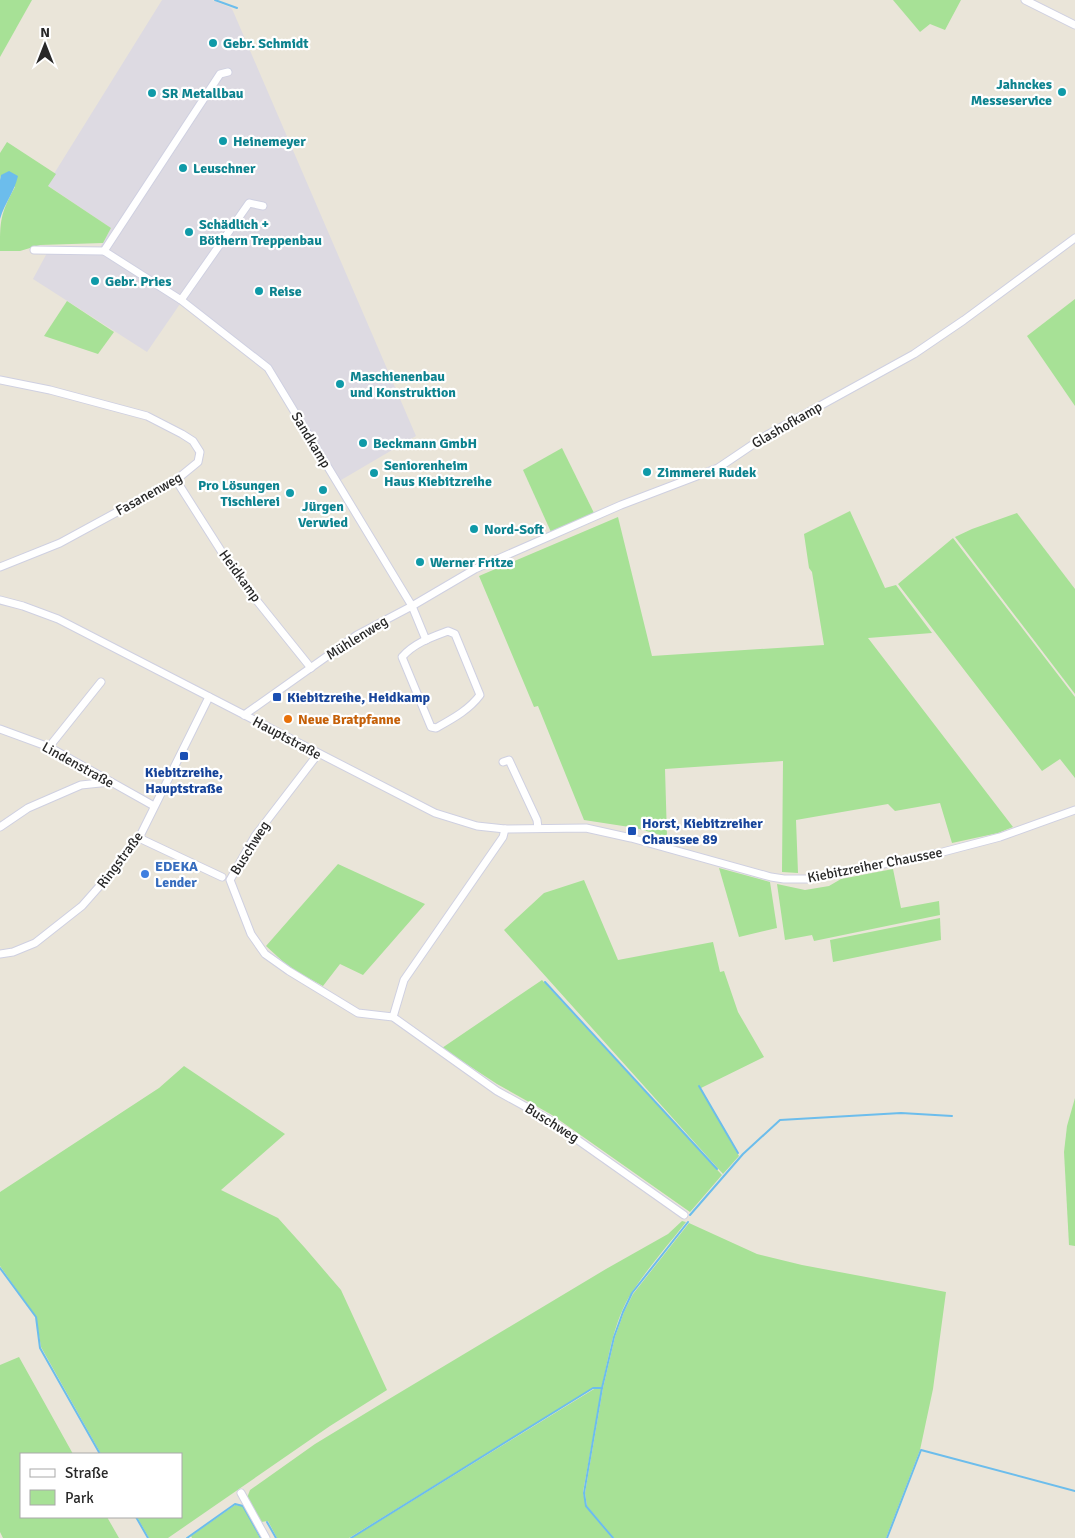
<svg xmlns="http://www.w3.org/2000/svg" width="1075" height="1538" font-family="Signika,sans-serif">
	<style>
		.industrial { fill: #dddae2 }
		.green { fill: #a7e196 }
		.water { fill: #6cbdec }
		.lines { fill: none; stroke-linecap: round; stroke-linejoin: round }
		.stream { stroke: #6cbdec; stroke-width: 2 }
		.minor-casing { stroke: #cfd0e1; stroke-width: 9 }
		.minor { stroke: #fff; stroke-width: 7 }
		.culture-dot { fill: #0f9aa8; stroke: #fff; stroke-width: 2 }
		.transit-dot { fill: #1a4fb4; stroke: #fff; stroke-width: 2 }
		.food-dot { fill: #e8710a; stroke: #fff; stroke-width: 2 }
		.shop-dot { fill: #3f7fe0; stroke: #fff; stroke-width: 2 }
		.labels { text-anchor: middle; dominant-baseline: central; stroke-width: 4.5; stroke-linejoin: round; paint-order: stroke }
		.culture-label { font-size: 14px; font-weight: bold; fill: #0d838f; stroke: #fff; text-anchor: start }
		.street-label { font-size: 14px; fill: #282828; stroke: #fff }
		.transit-label { font-size: 14px; font-weight: bold; fill: #164399; stroke: #fff; text-anchor: start }
		.food-label { font-size: 14px; font-weight: bold; fill: #c56008; stroke: #fff; text-anchor: start }
		.shop-label { font-size: 14px; font-weight: bold; fill: #366cbe; stroke: #fff; text-anchor: start }
	</style>
	<rect width="100%" height="100%" fill="#eae5d9"/>
	<path class="industrial" d="M 162,0 L 212,0 L 231,8 L 233,11 L 416,436 L 336,483 L 267,371 L 180,304 L 147,352 L 33,279 L 47,253 L 97,253 L 111,228 L 47,185 Z"/>
	<g class="green">
		<path d="M 0,0 L 32,0 L 0,57 Z"/>
		<path d="M 893,0 L 961,0 L 945,30 L 930,24 L 920,32 Z"/>
		<path d="M 7,142 L 56,174 L 48,186 L 111,228 L 103,243 L 40,245 L 20,251 L 0,251 C 0,221 0,214 15,187 L 1,175 L 0,180 L 0,153 Z"/>
		<path d="M 1075,299 L 1075,406 L 1027,336 Z"/>
		<path d="M 67,301 L 114,332 L 98,354 L 44,336 Z"/>
		<path d="M 562,448 L 594,513 L 551,532 L 523,470 Z"/>
		<path d="M 850,511 L 885,588 L 896,585 L 932,633 L 868,638 L 1013,827 L 998,833 L 952,843 L 940,803 L 895,811 L 888,804 L 796,820 L 798,873 L 782,872 L 783,761 L 665,769 L 667,837 L 636,828 L 584,820 L 538,706 L 534,707 L 479,576 L 618,517 L 652,656 L 824,645 L 812,572 L 809,568 L 804,534 Z"/>
		<path d="M 1017,513 L 1075,589 L 1075,694 L 955,537 L 972,529 Z"/>
		<path d="M 953,538 L 1075,697 L 1075,778 L 1060,759 L 1042,771 L 898,584 Z"/>
		<path d="M 338,864 L 425,904 L 363,975 L 340,964 L 323,986 L 290,968 L 266,946 Z"/>
		<path d="M 719,868 L 770,882 L 777,928 L 739,937 Z"/>
		<path d="M 893,869 L 901,908 L 939,901 L 940,915 L 814,941 L 812,935 L 785,940 L 777,884 L 805,890 L 829,886 L 841,879 Z"/>
		<path d="M 584,880 L 618,960 L 713,942 L 720,972 L 724,971 L 738,1012 L 764,1057 L 701,1088 L 699,1085 L 739,1156 L 723,1174 L 504,930 L 544,893 Z"/>
		<path d="M 940,918 L 941,940 L 833,962 L 830,940 Z"/>
		<path d="M 542,980 L 722,1175 L 690,1212 L 552,1115 L 497,1084 L 442,1048 Z"/>
		<path d="M 184,1066 L 285,1134 L 221,1190 L 278,1218 L 305,1248 L 341,1290 L 387,1390 L 330,1426 L 168,1538 L 149,1538 L 137,1517 L 181,1517 L 181,1454 L 101,1454 L 41,1347 L 36,1317 L 0,1266 L 0,1192 L 159,1088 Z"/>
		<path d="M 1075,1098 L 1075,1246 L 1069,1245 L 1064,1152 L 1067,1126 Z"/>
		<path d="M 682,1221 L 686,1222 C 668,1245 648,1268 632,1292 C 614,1320 609,1355 602,1387 L 593,1388 L 349,1538 L 277,1538 L 268,1521 L 261,1522 L 247,1498 L 250,1490 L 315,1444 L 384,1402 L 606,1269 L 668,1234 Z"/>
		<path d="M 689,1223 L 757,1254 L 802,1265 L 946,1292 L 933,1389 L 920,1450 L 886,1538 L 614,1538 L 587,1506 L 585,1493 L 603,1388 L 615,1337 L 624,1312 L 633,1294 Z"/>
		<path d="M 19,1357 L 73,1454 L 21,1454 L 21,1517 L 107,1517 L 119,1538 L 3,1538 L 0,1532 L 0,1365 Z"/>
		<path d="M 602,1388 L 583,1492 L 586,1506 L 612,1538 L 352,1538 L 594,1389 Z"/>
		<path d="M 235,1505 L 243,1506 L 260,1538 L 192,1538 L 191,1536 Z"/>
	</g>
	<path class="water" d="M 9,171 L 18,176 C 14,193 5,202 0,219 L 0,180 L 1,175 Z"/>
	<g class="lines">
		<g class="stream">
			<path d="M 215,0 L 237,8"/>
			<path d="M 545,982 L 717,1169"/>
			<path d="M 699,1086 L 738,1153"/>
			<path d="M 690,1215 L 743,1154 L 780,1120 L 901,1113 L 952,1116"/>
			<path d="M 0,1268 L 36,1317 L 40,1348 L 100,1454"/>
			<path d="M 136,1517 L 148,1538"/>
			<path d="M 267,1522 L 276,1538"/>
			<path d="M 187,1538 L 235,1504 L 243,1506 L 261,1538"/>
			<path d="M 351,1538 L 593,1388 L 602,1388"/>
			<path d="M 613,1538 L 586,1506 L 584,1493 L 602,1388 L 614,1337 L 623,1312 L 632,1293 L 688,1222"/>
			<path d="M 887,1538 L 921,1450 L 1075,1491"/>
		</g>
		<defs>
			<g id="minor">
				<path d="M 1025,0 L 1075,25"/>
				<path d="M 34,250 L 104,251 L 181,300 L 268,368 L 412,606 L 426,640"/>
				<path d="M 104,251 L 220,74 L 228,72"/>
				<path d="M 181,300 L 249,203 L 263,206"/>
				<path d="M 0,380 L 50,390 L 147,416 L 182,434 L 193,441 L 200,452 L 198,462 L 176,480 L 60,543 L 0,567"/>
				<path d="M 176,480 L 237,576 L 311,668"/>
				<path d="M 0,600 L 23,606 L 58,619 L 435,813 L 477,826 L 505,829 L 586,828 L 631,838 L 771,877 L 784,879 L 808,879 L 939,853 L 1000,837 L 1075,810"/>
				<path d="M 448,631 L 455,634 L 480,695 C 469,710 452,719 436,728 L 431,727 L 402,657 C 414,643 432,637 448,631 Z"/>
				<path d="M 244,715 L 357,635 L 412,606 L 475,569 L 621,505 L 718,468 L 767,435 L 914,354 L 964,320 L 1075,238"/>
				<path d="M 0,729 L 49,747 L 154,806"/>
				<path d="M 49,747 L 101,682"/>
				<path d="M 318,754 L 255,836 L 230,880 L 251,934 L 265,954 L 289,971 L 358,1013 L 393,1017 L 497,1091 L 548,1119 L 684,1215"/>
				<path d="M 503,762 L 509,760 L 537,820 L 538,828"/>
				<path d="M 0,827 L 28,808 L 81,785 L 110,782"/>
				<path d="M 139,838 L 222,877"/>
				<path d="M 0,954 L 13,952 L 35,943 L 82,906 L 112,872 L 139,838 L 209,697"/>
				<path d="M 393,1017 L 404,980 L 503,837 L 505,829"/>
				<path d="M 241,1493 L 266,1538"/>
			</g>
		</defs>
		<use href="#minor" class="minor-casing"/>
		<use href="#minor" class="minor"/>
	</g>
	<g class="culture-dot">
		<circle cx="213" cy="43" r="5"/>
		<circle cx="1062" cy="92" r="5"/>
		<circle cx="152" cy="93" r="5"/>
		<circle cx="223" cy="141" r="5"/>
		<circle cx="183" cy="168" r="5"/>
		<circle cx="189" cy="232" r="5"/>
		<circle cx="95" cy="281" r="5"/>
		<circle cx="259" cy="291" r="5"/>
		<circle cx="340" cy="384" r="5"/>
		<circle cx="363" cy="443" r="5"/>
		<circle cx="647" cy="472" r="5"/>
		<circle cx="374" cy="473" r="5"/>
		<circle cx="323" cy="490" r="5"/>
		<circle cx="290" cy="493" r="5"/>
		<circle cx="474" cy="529" r="5"/>
		<circle cx="420" cy="562" r="5"/>
	</g>
	<g class="transit-dot">
		<rect x="272" y="692" width="10" height="10" rx="2.5"/>
		<rect x="179" y="751" width="10" height="10" rx="2.5"/>
		<rect x="627" y="826" width="10" height="10" rx="2.5"/>
	</g>
	<circle class="food-dot" cx="288" cy="719" r="5"/>
	<circle class="shop-dot" cx="145" cy="874" r="5"/>
	<g class="labels">
		<g class="culture-label">
			<text x="223" y="43">Gebr. Schmidt</text>
			<text x="1052" y="84" text-anchor="end">Jahnckes<tspan x="1052" dy="16">Messeservice</tspan></text>
			<text x="162" y="93">SR Metallbau</text>
			<text x="233" y="141">Heinemeyer</text>
			<text x="193" y="168">Leuschner</text>
			<text x="199" y="224">Schädlich +<tspan x="199" dy="16">Böthern Treppenbau</tspan></text>
			<text x="105" y="281">Gebr. Pries</text>
			<text x="269" y="291">Reise</text>
			<text x="350" y="376">Maschienenbau<tspan x="350" dy="16">und Konstruktion</tspan></text>
			<text x="373" y="443">Beckmann GmbH</text>
			<text x="384" y="465">Seniorenheim<tspan x="384" dy="16">Haus Kiebitzreihe</tspan></text>
			<text x="657" y="472">Zimmerei Rudek</text>
			<text x="280" y="485" text-anchor="end">Pro Lösungen<tspan x="280" dy="16">Tischlerei</tspan></text>
			<text x="323" y="506" text-anchor="middle">Jürgen<tspan x="323" dy="16">Verwied</tspan></text>
			<text x="484" y="529">Nord-Soft</text>
			<text x="430" y="562">Werner Fritze</text>
		</g>
		<g class="street-label">
			<text transform="translate(787 425) rotate(-30)">Glashofkamp</text>
			<text transform="translate(311 440) rotate(59)">Sandkamp</text>
			<text transform="translate(149 494) rotate(-29)">Fasanenweg</text>
			<text transform="translate(240 576) rotate(54)">Heidkamp</text>
			<text transform="translate(357 638) rotate(-32)">Mühlenweg</text>
			<text transform="translate(287 738) rotate(28)">Hauptstraße</text>
			<text transform="translate(78 765) rotate(29)">Lindenstraße</text>
			<text transform="translate(250 848) rotate(-58)">Buschweg</text>
			<text transform="translate(120 860) rotate(-53)">Ringstraße</text>
			<text transform="translate(875 865) rotate(-11)">Kiebitzreiher Chaussee</text>
			<text transform="translate(552 1123) rotate(32)">Buschweg</text>
		</g>
		<g class="transit-label">
			<text x="287" y="697">Kiebitzreihe, Heidkamp</text>
			<text x="184" y="772" text-anchor="middle">Kiebitzreihe,<tspan x="184" dy="16">Hauptstraße</tspan></text>
			<text x="642" y="823">Horst, Kiebitzreiher<tspan x="642" dy="16">Chaussee 89</tspan></text>
		</g>
		<g class="food-label">
			<text x="298" y="719">Neue Bratpfanne</text>
		</g>
		<g class="shop-label">
			<text x="155" y="866">EDEKA<tspan x="155" dy="16">Lender</tspan></text>
		</g>
	</g>
	<rect x="20" y="1453" width="162" height="65" fill="#ffffff" stroke="#a9a9a9"/>
	<rect x="30" y="1469" width="25" height="8" fill="#ffffff" stroke="#a9a9a9"/>
	<text x="65" y="1478" font-size="15" fill="#282828">Straße</text>
	<rect x="30" y="1490" width="25" height="15" fill="#a7e196" stroke="#a9a9a9"/>
	<text x="65" y="1503" font-size="15" fill="#282828">Park</text>
	<g transform="translate(45 45)" stroke="#ffffff" stroke-width="4" paint-order="stroke">
	<path d="M0-4L9 19L0 12L-9 19Z" fill="#282828"/>
	<text y="-8" font-size="14" font-weight="bold" text-anchor="middle" fill="#282828">N</text>
	</g>
</svg>
